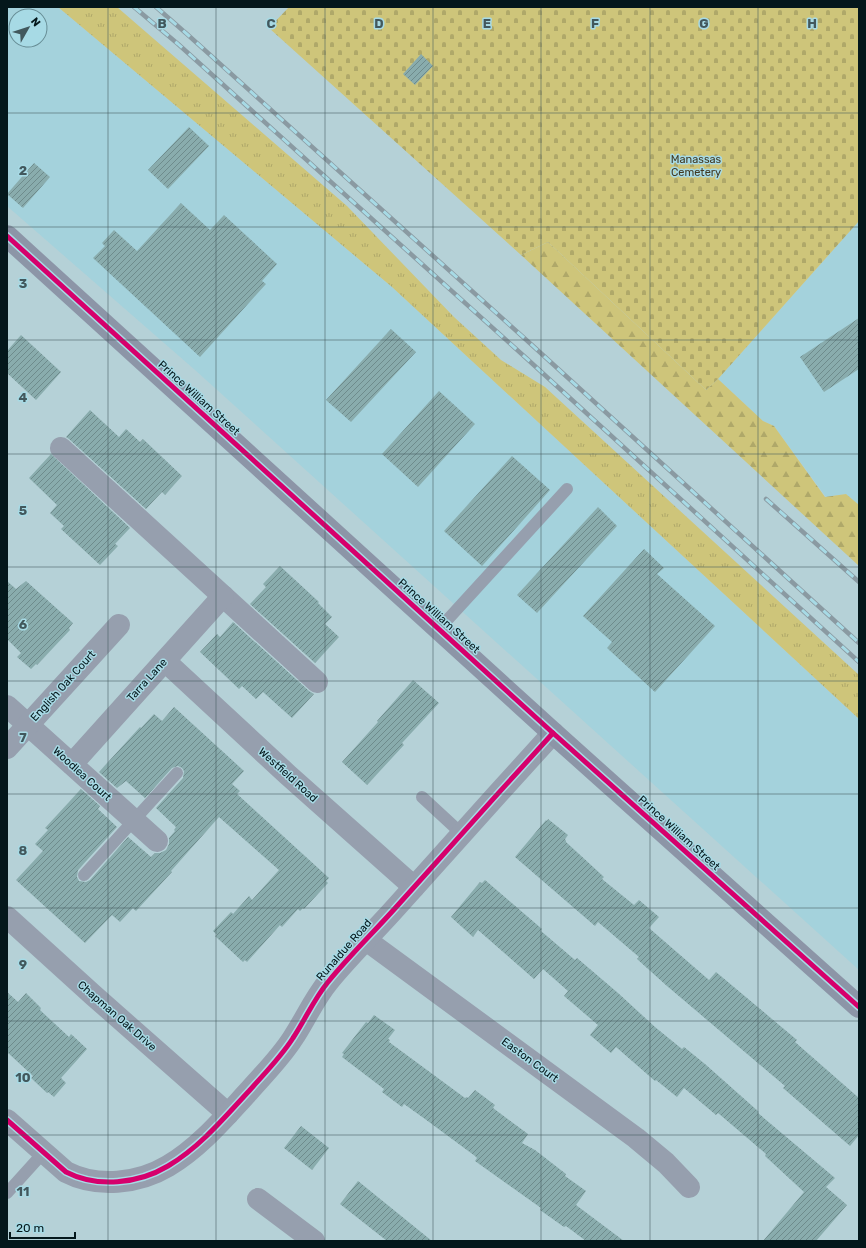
<svg xmlns="http://www.w3.org/2000/svg" width="866" height="1248" font-family="Rubik,sans-serif">
	<style>
		.built { fill: #a4d2dc; fill-rule: evenodd }
		.grass { fill: url(#grass-tufts) }
		.forest { fill: url(#forest-firs) }
		.cemetery { fill: url(#cemetery-stones) }
		.building { fill: url(#building-hatch) }
		.lines { fill: none; stroke-linecap: round; stroke-linejoin: round }
		.lane { stroke: #969fae; stroke-width: 12 }
		.street { stroke: #969fae; stroke-width: 22 }
		.secondary { stroke: #8c95a7; stroke-width: 22 }
		.rail-casing { stroke: #8a9aa2; stroke-width: 4.5 }
		.rail { stroke: #a7dae5; stroke-width: 3; stroke-dasharray: 9; stroke-linecap: butt }
		.cycleway-casing { stroke: #a7dae5; stroke-width: 8 }
		.cycleway { stroke: #d6006c; stroke-width: 5 }
		.grid { fill: none; stroke: #42585d; stroke-width: 1; stroke-opacity: 0.55 }
		.labels { text-anchor: middle; dominant-baseline: central; stroke-width: 3; stroke-linejoin: round; paint-order: stroke }
		.park-label { font-size: 11px; fill: #403820; stroke: #a7dae5 }
		.street-label { font-size: 11px; fill: #04171b; stroke: #a7dae5 }
		.grid-label { font-size: 13px; text-anchor: middle; font-weight: bold; fill: #42585d; stroke: #a7dae5; stroke-width: 3; stroke-linejoin: round; paint-order: stroke }
	</style>
	<defs>
		<pattern id="grass-tufts" width="24" height="20" patternUnits="userSpaceOnUse"><rect width="24" height="20" fill="#cec57a"/><path d="M3 7l-1-3M5 7V3M7 7l1-3M15 17l-1-3M17 17v-4M19 17l1-3" fill="none" stroke="#afa869"/></pattern>
		<pattern id="forest-firs" width="22" height="20" patternUnits="userSpaceOnUse"><rect width="22" height="20" fill="#cec57a"/><path d="M5 1l3.5 6h-7zM16 11l3.5 6h-7z" fill="#afa869"/></pattern>
		<pattern id="cemetery-stones" width="16" height="16" patternUnits="userSpaceOnUse"><rect width="16" height="16" fill="#cec57a"/><path d="M2 7V4a2 2 0 0 1 4 0v3zM10 15v-3a2 2 0 0 1 4 0v3z" fill="#afa869"/></pattern>
		<pattern id="building-hatch" width="6" height="6" patternUnits="userSpaceOnUse"><rect width="6" height="6" fill="#89acad"/><path d="M-1 1l2-2M0 6l6-6M5 7l2-2" fill="none" stroke="#6e8b8c"/></pattern>
	</defs>
	<rect width="100%" height="100%" fill="#b5d1d7"/>
	<g class="built">
		<path d="M 7,7 L 58,7 L 392,287 L 859,719 L 859,970 L 195,370 L 7,206 ZM 16,16 L 40,16 L 40,40 L 16,40 Z"/>
		<path d="M 859,221 L 859,505 L 846,494 L 826,497 L 774,426 L 763,421 L 718,379 Z"/>
	</g>
	<path class="grass" d="M 58,7 L 117,7 L 347,206 L 454,317 L 501,360 L 545,387 L 859,675 L 859,719 L 392,287 Z"/>
	<path class="forest" d="M 548,242 L 706,390 L 718,379 L 763,421 L 774,426 L 825,497 L 846,494 L 859,505 L 859,566 L 521,255 Z"/>
	<path class="cemetery" d="M 289,7 L 859,7 L 859,221 L 718,379 L 706,390 L 548,242 L 521,255 L 269,28 Z"/>
	<g class="building">
		<path d="M 421,54 L 433,66 L 415,85 L 403,74 Z"/>
		<path d="M 189,127 L 209,146 L 168,189 L 148,170 Z"/>
		<path d="M 34,163 L 50,177 L 23,208 L 7,194 Z"/>
		<path d="M 181,203 L 210,230 L 224,215 L 277,264 L 262,281 L 266,284 L 200,357 L 93,258 L 105,246 L 102,243 L 114,230 L 137,251 Z"/>
		<path d="M 859,318 L 859,369 L 824,392 L 800,357 Z"/>
		<path d="M 391,329 L 416,352 L 351,422 L 326,400 Z"/>
		<path d="M 21,335 L 61,372 L 36,400 L 7,373 L 7,351 Z"/>
		<path d="M 439,391 L 475,424 L 418,487 L 382,454 Z"/>
		<path d="M 90,410 L 119,437 L 126,429 L 140,442 L 143,439 L 182,476 L 165,495 L 162,492 L 146,509 L 69,439 L 66,437 Z"/>
		<path d="M 51,454 L 130,528 L 115,544 L 118,546 L 100,565 L 61,529 L 64,526 L 50,513 L 57,505 L 29,478 Z"/>
		<path d="M 512,456 L 550,490 L 482,566 L 444,531 Z"/>
		<path d="M 598,507 L 617,526 L 537,613 L 517,595 Z"/>
		<path d="M 644,549 L 664,568 L 657,574 L 715,626 L 655,692 L 607,648 L 612,642 L 583,616 Z"/>
		<path d="M 280,566 L 319,602 L 318,603 L 332,617 L 325,624 L 339,637 L 315,663 L 250,604 L 266,587 L 263,584 Z"/>
		<path d="M 7,581 L 16,589 L 26,581 L 73,623 L 69,628 L 70,630 L 37,665 L 36,664 L 31,669 L 17,657 L 21,653 L 7,639 Z"/>
		<path d="M 233,622 L 309,691 L 314,694 L 292,718 L 263,692 L 256,699 L 242,686 L 239,689 L 200,652 L 217,634 L 220,637 Z"/>
		<path d="M 413,680 L 439,703 L 402,743 L 404,745 L 367,785 L 342,762 L 378,722 L 377,721 Z"/>
		<path d="M 174,707 L 244,771 L 232,784 L 240,791 L 237,794 L 329,878 L 326,881 L 328,883 L 304,909 L 303,908 L 300,911 L 298,909 L 282,927 L 280,925 L 247,962 L 245,960 L 243,962 L 215,936 L 217,935 L 213,931 L 231,912 L 233,914 L 249,896 L 252,900 L 279,870 L 219,817 L 171,871 L 172,872 L 136,911 L 133,908 L 120,922 L 112,915 L 85,943 L 16,880 L 43,851 L 35,844 L 48,830 L 45,828 L 81,789 L 100,806 L 98,809 L 117,827 L 78,870 L 77,877 L 79,881 L 86,882 L 90,880 L 128,837 L 151,857 L 155,853 L 160,853 L 166,850 L 169,844 L 169,838 L 175,831 L 174,830 L 176,827 L 156,808 L 183,778 L 184,771 L 182,768 L 178,766 L 172,768 L 145,798 L 126,781 L 117,788 L 99,772 L 140,727 L 141,728 L 154,714 L 162,721 Z"/>
		<path d="M 548,819 L 568,835 L 565,839 L 566,841 L 566,842 L 604,877 L 602,879 L 634,905 L 639,900 L 659,917 L 649,928 L 709,980 L 716,972 L 797,1040 L 795,1042 L 859,1098 L 859,1135 L 850,1146 L 783,1088 L 785,1086 L 667,986 L 637,959 L 639,957 L 598,922 L 595,926 L 515,857 L 546,820 L 547,821 Z"/>
		<path d="M 485,880 L 542,929 L 541,931 L 575,960 L 577,958 L 618,993 L 655,1027 L 682,1049 L 684,1047 L 705,1064 L 759,1112 L 758,1113 L 835,1178 L 826,1187 L 847,1205 L 816,1241 L 763,1241 L 804,1192 L 765,1156 L 766,1154 L 718,1113 L 716,1115 L 684,1088 L 677,1097 L 656,1080 L 655,1081 L 616,1047 L 611,1053 L 590,1035 L 598,1025 L 564,996 L 568,991 L 543,969 L 534,979 L 478,930 L 473,937 L 451,917 L 480,882 L 482,883 Z"/>
		<path d="M 7,992 L 18,1002 L 26,993 L 41,1008 L 40,1010 L 69,1037 L 71,1034 L 87,1049 L 61,1078 L 66,1083 L 54,1097 L 48,1092 L 47,1093 L 31,1078 L 33,1076 L 7,1052 Z"/>
		<path d="M 374,1015 L 395,1030 L 388,1039 L 390,1040 L 389,1042 L 465,1098 L 467,1097 L 468,1098 L 475,1090 L 495,1105 L 493,1108 L 528,1134 L 522,1143 L 535,1150 L 566,1174 L 565,1176 L 586,1191 L 576,1205 L 624,1241 L 586,1241 L 566,1226 L 564,1227 L 540,1210 L 541,1208 L 475,1161 L 477,1158 L 475,1156 L 425,1119 L 404,1104 L 402,1107 L 382,1092 L 384,1089 L 342,1057 L 344,1054 L 342,1053 L 366,1022 L 368,1023 Z"/>
		<path d="M 301,1126 L 329,1148 L 312,1170 L 284,1148 Z"/>
		<path d="M 358,1181 L 432,1241 L 387,1241 L 340,1204 Z"/>
	</g>
	<g class="lines">
		<g class="lane">
			<path d="M 439,629 L 567,489"/>
			<path d="M 422,797 L 462,834"/>
			<path d="M 84,875 L 177,773"/>
			<path d="M 7,1193 L 44,1152"/>
		</g>
		<g class="street">
			<path d="M 61,448 L 317,682"/>
			<path d="M 165,661 L 288,775 L 414,887"/>
			<path d="M 7,706 L 157,841"/>
			<path d="M 7,748 L 119,625"/>
			<path d="M 72,764 L 223,596"/>
			<path d="M 7,917 L 93,995 L 228,1114"/>
			<path d="M 366,940 L 636,1138 L 666,1163 L 689,1187"/>
			<path d="M 7,1120 L 66,1172 C 97,1188 138,1184 168,1166 C 200,1147 224,1118 249,1091 C 264,1074 281,1057 293,1038 C 305,1020 314,999 328,982 C 350,955 375,931 398,905 C 449,848 501,790 553,733"/>
			<path d="M 258,1199 L 314,1241"/>
		</g>
		<path class="secondary" d="M 7,236 L 553,733 L 859,1007"/>
		<defs>
			<g id="rail">
				<path d="M 134,7 L 178,44 L 525,357 L 859,662"/>
				<path d="M 156,7 L 188,35 L 533,346 L 859,643"/>
				<path d="M 766,499 L 859,582"/>
			</g>
		</defs>
		<use href="#rail" class="rail-casing"/>
		<use href="#rail" class="rail"/>
		<defs>
			<g id="cycleway">
				<path d="M 7,236 L 553,733 L 859,1007"/>
				<path d="M 7,1120 L 66,1172 C 97,1188 138,1184 168,1166 C 200,1147 224,1118 249,1091 C 264,1074 281,1057 293,1038 C 305,1020 314,999 328,982 C 350,955 375,931 398,905 C 449,848 501,790 553,733"/>
			</g>
		</defs>
		<use href="#cycleway" class="cycleway-casing"/>
		<use href="#cycleway" class="cycleway"/>
	</g>
	<path class="grid" d="M 108,7 L 108,1241M 216,7 L 216,1241M 325,7 L 325,1241M 433,7 L 433,1241M 541,7 L 541,1241M 650,7 L 650,1241M 758,7 L 758,1241M 7,113 L 859,113M 7,227 L 859,227M 7,340 L 859,340M 7,454 L 859,454M 7,567 L 859,567M 7,681 L 859,681M 7,794 L 859,794M 7,908 L 859,908M 7,1021 L 859,1021M 7,1135 L 859,1135"/>
	<g class="labels">
		<g class="park-label">
			<text x="696" y="159">Manassas<tspan x="696" dy="13">Cemetery</tspan></text>
		</g>
		<g class="street-label">
			<text transform="translate(199 398) rotate(42)">Prince William Street</text>
			<text transform="translate(439 616) rotate(42)">Prince William Street</text>
			<text transform="translate(147 680) rotate(-48)">Tarra Lane</text>
			<text transform="translate(63 686) rotate(-48)">English Oak Court</text>
			<text transform="translate(82 774) rotate(42)">Woodlea Court</text>
			<text transform="translate(288 775) rotate(42)">Westfield Road</text>
			<text transform="translate(679 833) rotate(42)">Prince William Street</text>
			<text transform="translate(344 950) rotate(-49)">Runaldue Road</text>
			<text transform="translate(117 1016) rotate(41)">Chapman Oak Drive</text>
			<text transform="translate(530 1060) rotate(36)">Easton Court</text>
		</g>
	</g>
	<g class="grid-label">
		<text x="162" y="28">B</text>
		<text x="271" y="28">C</text>
		<text x="379" y="28">D</text>
		<text x="487" y="28">E</text>
		<text x="595" y="28">F</text>
		<text x="704" y="28">G</text>
		<text x="812" y="28">H</text>
		<text x="23" y="175">2</text>
		<text x="23" y="288">3</text>
		<text x="23" y="402">4</text>
		<text x="23" y="515">5</text>
		<text x="23" y="629">6</text>
		<text x="23" y="742">7</text>
		<text x="23" y="855">8</text>
		<text x="23" y="969">9</text>
		<text x="23" y="1082">10</text>
		<text x="23" y="1196">11</text>
	</g>
	<rect width="866" height="1248" fill="none" stroke="#04171b" stroke-width="16"/>
	<g transform="translate(28 28) rotate(51)"><circle r="19" fill="#a7dae5" stroke="#668c94"/>
	<path d="M0-3L7 15L0 10L-7 15Z" fill="#42585d"/>
	<text y="-6" font-size="11" font-weight="bold" text-anchor="middle" fill="#04171b">N</text>
	</g>
	<path d="M10 1232v6h65v-6" fill="none" stroke="#04171b" stroke-width="2"/>
	<text x="16" y="1232" font-size="12" fill="#04171b" stroke="#a7dae5" stroke-width="3" paint-order="stroke">20 m</text>
</svg>
